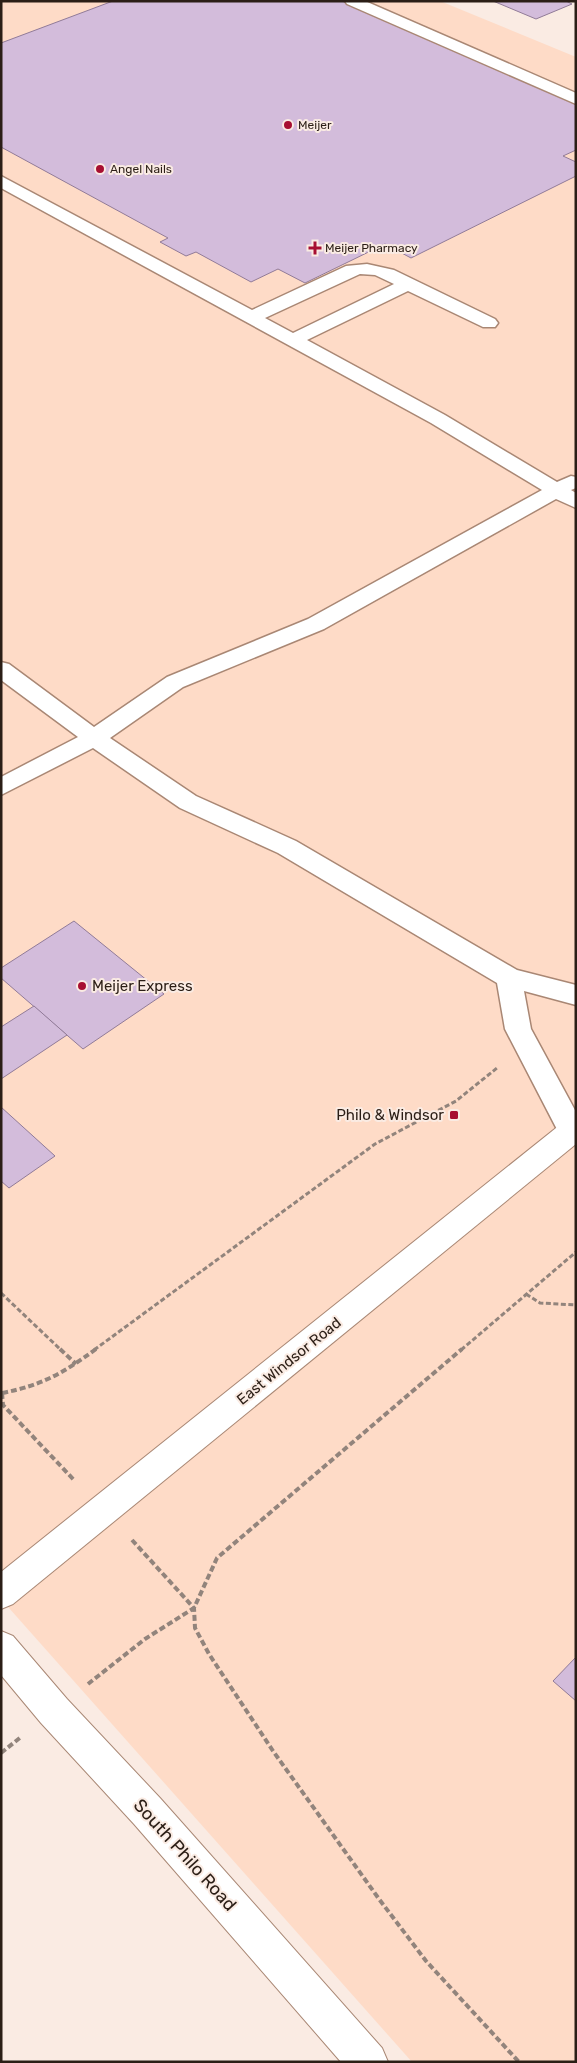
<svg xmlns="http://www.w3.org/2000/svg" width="577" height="2063" font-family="Rubik,sans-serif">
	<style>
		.built { fill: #fedbc7 }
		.building { fill: #d3bcdb; stroke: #917b98 }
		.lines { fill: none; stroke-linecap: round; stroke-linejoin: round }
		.lane-casing { stroke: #a98774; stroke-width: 3 }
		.street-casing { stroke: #a98774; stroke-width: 2 }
		.secondary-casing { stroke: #a98774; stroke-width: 2 }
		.path-far1 { stroke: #92847c; stroke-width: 3; stroke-dasharray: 5 2.5; stroke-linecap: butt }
		.path { stroke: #92847c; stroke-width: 4; stroke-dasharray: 6 3; stroke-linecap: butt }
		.lane { fill: #fff; fill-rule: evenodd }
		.street { fill: #fff; fill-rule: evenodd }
		.secondary { fill: #fff; fill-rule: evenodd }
		.poi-dot { fill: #a70f32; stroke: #faebe3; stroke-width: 2 }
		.labels { text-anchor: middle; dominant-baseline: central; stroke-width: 4; stroke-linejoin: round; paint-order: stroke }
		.far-poi-label { font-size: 12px; fill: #2b1e16; stroke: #faebe3; text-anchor: start }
		.poi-label { font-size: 15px; fill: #2b1e16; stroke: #faebe3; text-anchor: start }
		.street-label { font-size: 15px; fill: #2b1e16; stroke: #faebe3 }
		.near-street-label { font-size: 18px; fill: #2b1e16; stroke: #faebe3 }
	</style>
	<rect width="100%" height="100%" fill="#faebe3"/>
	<path class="built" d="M 1,1 L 440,1 L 576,57 L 576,2062 L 412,2062 L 1,1599 Z"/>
	<g class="building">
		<path d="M 113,1 L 342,1 L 576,102 L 576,150 L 563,156 L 576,162 L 576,176 L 411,258 L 385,244 L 305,283 L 278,269 L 251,282 L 196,252 L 186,256 L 160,242 L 168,238 L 1,147 L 1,43 Z"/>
		<path d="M 493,1 L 566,1 L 572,4 L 536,19 Z"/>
		<path d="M 74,921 L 164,994 L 83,1049 L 1,978 L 1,968 Z"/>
		<path d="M 34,1006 L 67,1035 L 1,1079 L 1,1027 Z"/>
		<path d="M 1,1107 L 55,1156 L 9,1188 L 1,1181 Z"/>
		<path d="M 576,1657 L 576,1701 L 553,1681 Z"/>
	</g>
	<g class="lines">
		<defs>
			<g id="lane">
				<path d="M 345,1 L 365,1 L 576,93 L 576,104 L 347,4 Z"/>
				<path d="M 1,176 L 252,310 L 346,266 L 367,264 L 394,270 L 495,319 L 498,323 L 495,327 L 483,327 L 408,291 L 307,340 L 445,415 L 557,482 L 571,476 L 576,477 L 576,488 L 571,490 L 576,493 L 576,508 L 556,499 L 324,629 L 183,687 L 110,738 L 196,796 L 296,841 L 517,970 L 576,985 L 576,1005 L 524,991 L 531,1029 L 576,1112 L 576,1141 L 562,1139 L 505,1029 L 497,983 L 278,853 L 180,808 L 93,748 L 1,795 L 1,777 L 78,737 L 1,680 L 1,662 L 9,664 L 94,727 L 167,677 L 308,619 L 542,490 L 431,423 L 1,188 ZM 360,274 L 375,275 L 394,284 L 293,333 L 265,318 Z"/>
			</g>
			<path id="street" d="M 1,1631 L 13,1636 L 67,1699 L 160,1798 L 382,2048 L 388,2062 L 341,2062 L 134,1824 L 41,1723 L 1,1675 Z"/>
			<path id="secondary" d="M 576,1117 L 576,1144 L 13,1604 L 1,1609 L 1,1572 L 566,1120 Z"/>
		</defs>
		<use href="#lane" class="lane-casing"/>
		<use href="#street" class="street-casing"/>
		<use href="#secondary" class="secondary-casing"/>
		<g class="path-far1">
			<path d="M 1,1293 L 61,1350"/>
			<path d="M 526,1294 L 540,1303 L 576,1305"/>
			<path d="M 94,1350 L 375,1144 L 456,1101 L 497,1068"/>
			<path d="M 461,1350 L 576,1252"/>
		</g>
		<g class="path">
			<path d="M 60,1349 L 76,1364"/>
			<path d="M 2,1393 L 3,1405 L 74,1480"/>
			<path d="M 2,1393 C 43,1385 63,1373 96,1349"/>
			<path d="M 132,1540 L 194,1608 L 195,1628 L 209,1654 L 273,1751 L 379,1899 L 426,1961 L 519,2062"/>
			<path d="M 88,1684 L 145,1639 L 194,1608 L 217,1558 L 462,1349"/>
			<path d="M 1,1753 L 21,1737"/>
		</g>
		<use href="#lane" class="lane"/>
		<use href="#street" class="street"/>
		<use href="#secondary" class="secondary"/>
	</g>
	<g class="poi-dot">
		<circle cx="288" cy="125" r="5"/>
		<circle cx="100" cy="169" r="5"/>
		<path d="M312.5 240.5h5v5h5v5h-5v5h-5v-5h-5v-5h5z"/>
		<circle cx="82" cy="986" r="5"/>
		<rect x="449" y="1110" width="10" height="10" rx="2.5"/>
	</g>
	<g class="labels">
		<g class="far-poi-label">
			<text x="298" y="125">Meijer</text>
			<text x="110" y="169">Angel Nails</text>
			<text x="325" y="248">Meijer Pharmacy</text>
		</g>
		<g class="poi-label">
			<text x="92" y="986">Meijer Express</text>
			<text x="444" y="1115" text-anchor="end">Philo &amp; Windsor</text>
		</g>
		<g class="street-label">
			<text transform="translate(289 1361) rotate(-39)">East Windsor Road</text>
		</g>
		<g class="near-street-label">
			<text transform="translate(185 1855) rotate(48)">South Philo Road</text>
		</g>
	</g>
	<rect width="577" height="2063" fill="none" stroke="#2b1e16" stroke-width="5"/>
</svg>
